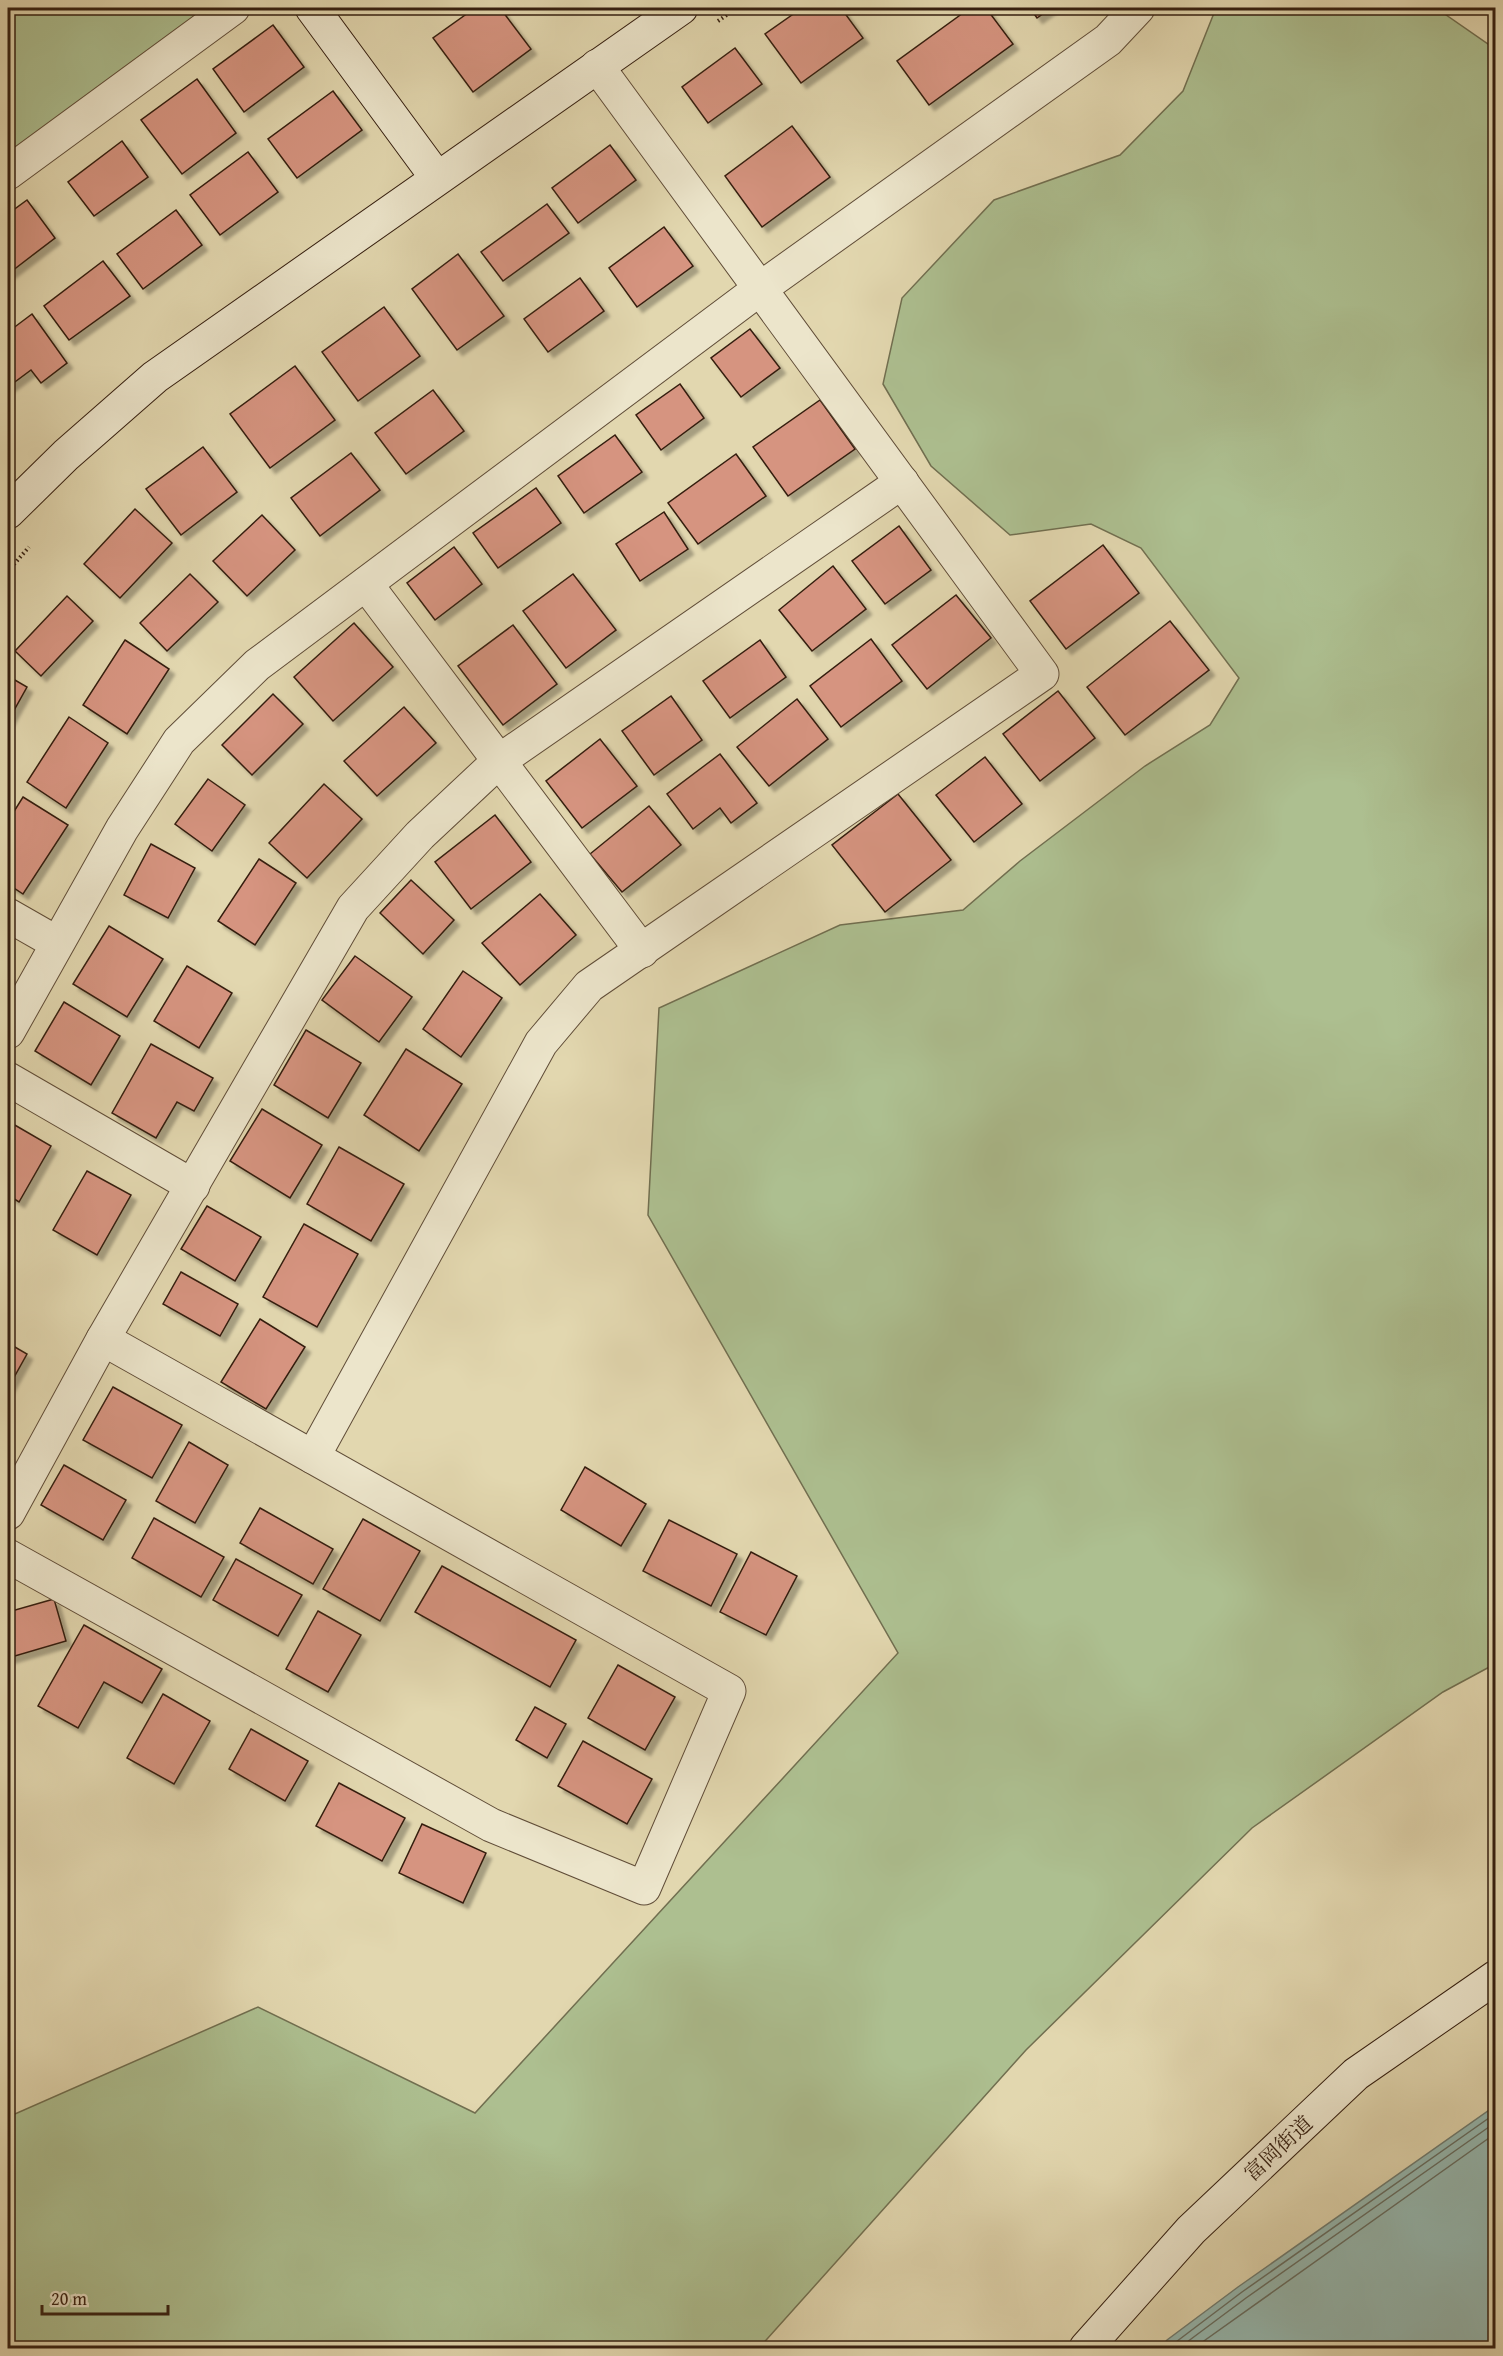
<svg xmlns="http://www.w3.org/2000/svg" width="1503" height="2356" font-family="'Gentium Book Plus','Noto Serif JP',serif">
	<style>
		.green { fill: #adbf90; stroke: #716f50; stroke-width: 1.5 }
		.water { fill: #95b8b0; stroke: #6f7b70; stroke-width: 1.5 }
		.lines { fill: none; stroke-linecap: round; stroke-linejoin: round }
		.shore { stroke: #656c60; stroke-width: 1.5 }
		.building { fill: #d69480; stroke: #351f10; stroke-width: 1.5; filter: url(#shadow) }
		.street-casing { stroke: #604d38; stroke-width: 35 }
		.secondary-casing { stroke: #351f10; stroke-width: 35 }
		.path { stroke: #351f10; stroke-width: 4; stroke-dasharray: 1.5 3; stroke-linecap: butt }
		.street { stroke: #ece5cb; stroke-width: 33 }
		.secondary { stroke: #ece5cb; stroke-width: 33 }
		.labels { text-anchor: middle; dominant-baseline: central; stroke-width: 5; stroke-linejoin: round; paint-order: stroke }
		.street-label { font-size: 21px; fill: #351f10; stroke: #ece5cb }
	</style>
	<defs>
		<filter id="shadow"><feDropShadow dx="5.5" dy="5.5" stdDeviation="1.5" flood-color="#0004"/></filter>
	</defs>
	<rect width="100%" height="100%" fill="#e2d7af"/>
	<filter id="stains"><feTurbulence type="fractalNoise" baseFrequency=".00333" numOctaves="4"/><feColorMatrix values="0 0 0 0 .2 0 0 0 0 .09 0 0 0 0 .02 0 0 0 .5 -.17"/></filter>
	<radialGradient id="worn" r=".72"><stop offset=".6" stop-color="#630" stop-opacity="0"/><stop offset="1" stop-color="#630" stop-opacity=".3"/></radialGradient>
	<g class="green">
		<path d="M 8,8 L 208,8 L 8,154 Z"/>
		<path d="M 1216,8 L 1436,8 L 1495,49 L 1495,1664 L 1443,1692 L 1252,1828 L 1026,2050 L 759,2348 L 8,2348 L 8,2117 L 258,2007 L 475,2113 L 898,1653 L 648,1215 L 659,1008 L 840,925 L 963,910 L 1020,861 L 1145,766 L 1210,725 L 1239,678 L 1141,548 L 1091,524 L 1010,535 L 931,466 L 883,384 L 902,298 L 994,200 L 1120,155 L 1183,91 Z"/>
	</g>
	<path class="water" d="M 1495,2106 L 1495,2348 L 1160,2348 L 1167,2340 L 1238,2287 Z"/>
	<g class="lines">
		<g class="shore">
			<path d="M 1168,2348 L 1242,2292 L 1496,2113"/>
			<path d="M 1179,2348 L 1246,2298 L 1496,2122"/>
			<path d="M 1194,2348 L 1496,2133"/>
		</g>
	</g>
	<g class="building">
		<path d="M 475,8 L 500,8 L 531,49 L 473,92 L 433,38 Z"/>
		<path d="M 802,8 L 841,8 L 863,38 L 801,83 L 765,34 Z"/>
		<path d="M 970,8 L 986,8 L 1013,44 L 929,105 L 897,61 Z"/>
		<path d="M 1030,8 L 1051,8 L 1037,18 Z"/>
		<path d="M 273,25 L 304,67 L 244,112 L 213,69 Z"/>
		<path d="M 735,48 L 762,84 L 708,123 L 682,87 Z"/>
		<path d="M 197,79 L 236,133 L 182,174 L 141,120 Z"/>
		<path d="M 333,91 L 362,130 L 297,178 L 268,139 Z"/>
		<path d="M 792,126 L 830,177 L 762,227 L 725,176 Z"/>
		<path d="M 122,141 L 148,177 L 94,216 L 68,182 Z"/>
		<path d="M 610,145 L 636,180 L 578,223 L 552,188 Z"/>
		<path d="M 248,152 L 278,192 L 220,235 L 190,195 Z"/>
		<path d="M 27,200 L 55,238 L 8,274 L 8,214 Z"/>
		<path d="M 547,204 L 569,233 L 503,281 L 481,252 Z"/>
		<path d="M 176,210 L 202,245 L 143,289 L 117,254 Z"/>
		<path d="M 664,227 L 693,266 L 637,307 L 609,268 Z"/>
		<path d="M 458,254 L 504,316 L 457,350 L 412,289 Z"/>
		<path d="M 103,261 L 130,296 L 69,340 L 44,306 Z"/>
		<path d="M 580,278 L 604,311 L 548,352 L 524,319 Z"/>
		<path d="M 384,307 L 420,356 L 358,401 L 322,352 Z"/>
		<path d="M 32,314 L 67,363 L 41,383 L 31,370 L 8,387 L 8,332 Z"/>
		<path d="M 750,329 L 780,368 L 741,397 L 711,358 Z"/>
		<path d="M 295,366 L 335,420 L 270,468 L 230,414 Z"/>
		<path d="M 680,384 L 704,418 L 661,450 L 636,415 Z"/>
		<path d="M 433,390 L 464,431 L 406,474 L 375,433 Z"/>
		<path d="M 820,400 L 855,449 L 788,496 L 753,447 Z"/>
		<path d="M 615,435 L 642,472 L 584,513 L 558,476 Z"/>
		<path d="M 203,447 L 237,492 L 181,535 L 146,489 Z"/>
		<path d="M 351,453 L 380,490 L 320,536 L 291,498 Z"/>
		<path d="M 736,454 L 766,496 L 698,544 L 668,503 Z"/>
		<path d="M 536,488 L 561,523 L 498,568 L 473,533 Z"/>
		<path d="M 135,509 L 172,543 L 120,598 L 84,564 Z"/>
		<path d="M 664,512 L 688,549 L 640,581 L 616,544 Z"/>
		<path d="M 262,515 L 295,550 L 247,596 L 213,561 Z"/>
		<path d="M 899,526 L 931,570 L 885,604 L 852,561 Z"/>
		<path d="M 1103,545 L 1139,593 L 1066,649 L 1030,601 Z"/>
		<path d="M 454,547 L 482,584 L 435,620 L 407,583 Z"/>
		<path d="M 833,566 L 866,609 L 812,651 L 779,610 Z"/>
		<path d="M 190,574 L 218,602 L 167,651 L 140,623 Z"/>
		<path d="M 573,574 L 616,630 L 566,668 L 523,611 Z"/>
		<path d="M 956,595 L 991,638 L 927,689 L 892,645 Z"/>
		<path d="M 67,596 L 93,621 L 41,676 L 15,651 Z"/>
		<path d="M 1170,621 L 1209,670 L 1125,735 L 1087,687 Z"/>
		<path d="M 354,623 L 393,667 L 333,721 L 294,677 Z"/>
		<path d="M 513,625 L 557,684 L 503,725 L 458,666 Z"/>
		<path d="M 871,639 L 902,681 L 841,727 L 810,686 Z"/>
		<path d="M 125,640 L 169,669 L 127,734 L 83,705 Z"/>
		<path d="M 760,640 L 786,677 L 730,718 L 703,681 Z"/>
		<path d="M 8,676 L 27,687 L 8,721 Z"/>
		<path d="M 1058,691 L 1095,738 L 1040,781 L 1003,734 Z"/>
		<path d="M 273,694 L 303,724 L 252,775 L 222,745 Z"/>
		<path d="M 671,696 L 702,740 L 654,775 L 622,731 Z"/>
		<path d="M 797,699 L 828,739 L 769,786 L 737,747 Z"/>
		<path d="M 404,707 L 436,743 L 377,796 L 344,761 Z"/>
		<path d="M 69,717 L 108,743 L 66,808 L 27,782 Z"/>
		<path d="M 600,739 L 637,786 L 582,828 L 546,781 Z"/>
		<path d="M 720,754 L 757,803 L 731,823 L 720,808 L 693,829 L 667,794 Z"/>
		<path d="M 985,757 L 1022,804 L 974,842 L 936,795 Z"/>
		<path d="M 208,779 L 245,805 L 212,851 L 175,824 Z"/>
		<path d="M 324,784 L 362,819 L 307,878 L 269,843 Z"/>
		<path d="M 898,794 L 951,860 L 885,912 L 832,845 Z"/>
		<path d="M 23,797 L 68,825 L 23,894 L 8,884 L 8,821 Z"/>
		<path d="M 649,806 L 681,845 L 622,892 L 590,854 Z"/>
		<path d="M 495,815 L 531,862 L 471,909 L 435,862 Z"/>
		<path d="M 151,844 L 195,868 L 168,918 L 124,895 Z"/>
		<path d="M 259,859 L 296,883 L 255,945 L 218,921 Z"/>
		<path d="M 411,880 L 454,920 L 423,954 L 380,913 Z"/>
		<path d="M 540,894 L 576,935 L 520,985 L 482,943 Z"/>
		<path d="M 109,926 L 163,959 L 127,1017 L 73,984 Z"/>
		<path d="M 355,956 L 412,997 L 379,1042 L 322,1000 Z"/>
		<path d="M 187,966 L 232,993 L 199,1048 L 154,1021 Z"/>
		<path d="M 463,971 L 502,998 L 461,1057 L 423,1029 Z"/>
		<path d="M 64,1002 L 120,1036 L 91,1085 L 35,1051 Z"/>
		<path d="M 306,1030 L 361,1063 L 328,1118 L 274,1085 Z"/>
		<path d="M 151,1044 L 213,1078 L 194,1111 L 177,1102 L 156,1138 L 112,1113 Z"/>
		<path d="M 406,1049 L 462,1084 L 419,1151 L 364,1115 Z"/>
		<path d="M 262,1109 L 322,1145 L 290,1198 L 230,1161 Z"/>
		<path d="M 13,1124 L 51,1146 L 19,1202 L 8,1195 L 8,1134 Z"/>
		<path d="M 339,1147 L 404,1184 L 371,1241 L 307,1204 Z"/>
		<path d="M 87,1171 L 131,1195 L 97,1255 L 53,1230 Z"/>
		<path d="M 207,1206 L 261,1237 L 235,1281 L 181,1249 Z"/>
		<path d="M 304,1224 L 358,1254 L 317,1327 L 263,1297 Z"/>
		<path d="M 181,1272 L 238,1304 L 220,1336 L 163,1304 Z"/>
		<path d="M 260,1319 L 305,1347 L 266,1409 L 221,1382 Z"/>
		<path d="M 8,1343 L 27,1354 L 8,1388 Z"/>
		<path d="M 113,1387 L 182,1425 L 152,1478 L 83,1440 Z"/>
		<path d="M 189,1442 L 228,1465 L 195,1523 L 156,1501 Z"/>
		<path d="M 64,1465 L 126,1500 L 103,1540 L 41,1505 Z"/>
		<path d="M 585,1467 L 646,1504 L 621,1546 L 561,1510 Z"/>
		<path d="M 260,1508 L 333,1549 L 313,1584 L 240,1543 Z"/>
		<path d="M 154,1518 L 224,1557 L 201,1597 L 132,1558 Z"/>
		<path d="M 363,1519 L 420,1551 L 380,1621 L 323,1589 Z"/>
		<path d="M 669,1520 L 737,1554 L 711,1606 L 643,1571 Z"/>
		<path d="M 751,1552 L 797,1576 L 766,1635 L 720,1612 Z"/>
		<path d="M 236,1559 L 302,1595 L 278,1636 L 213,1600 Z"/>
		<path d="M 442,1566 L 576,1640 L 550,1687 L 415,1612 Z"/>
		<path d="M 54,1599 L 66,1641 L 8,1658 L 8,1612 Z"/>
		<path d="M 318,1611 L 361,1635 L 328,1692 L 286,1669 Z"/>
		<path d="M 84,1625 L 162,1669 L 142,1703 L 104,1682 L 78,1728 L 38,1706 Z"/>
		<path d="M 618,1665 L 675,1697 L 645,1750 L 588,1718 Z"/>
		<path d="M 163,1694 L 210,1721 L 174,1784 L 127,1758 Z"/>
		<path d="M 535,1707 L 566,1724 L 547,1758 L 516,1740 Z"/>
		<path d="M 251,1729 L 308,1761 L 285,1801 L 229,1769 Z"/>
		<path d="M 583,1741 L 652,1779 L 627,1824 L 558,1786 Z"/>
		<path d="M 339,1783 L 405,1818 L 382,1861 L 316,1826 Z"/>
		<path d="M 422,1824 L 486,1853 L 463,1903 L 399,1873 Z"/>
	</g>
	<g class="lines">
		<defs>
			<g id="street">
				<path d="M 8,173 L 233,8"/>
				<path d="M 366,584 L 642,951"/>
				<path d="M 8,915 L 57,943"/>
				<path d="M 8,1032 L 122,829 L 179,741 L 257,665 L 761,288 L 1108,40 L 1138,8"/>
				<path d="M 8,1079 L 193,1186"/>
				<path d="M 313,1457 L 541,1043 L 589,986 L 1042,674 L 597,66"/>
				<path d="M 8,1513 L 103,1339 L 353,908 L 420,835 L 499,761 L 902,482"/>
				<path d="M 8,1556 L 491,1825 L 644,1888 L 729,1691 L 103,1339"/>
			</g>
			<g id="secondary">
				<path d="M 312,8 L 437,178"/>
				<path d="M 8,512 L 66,455 L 155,377 L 681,8"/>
				<path d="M 1086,2348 L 1191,2230 L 1356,2074 L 1496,1977"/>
			</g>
		</defs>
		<use href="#street" class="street-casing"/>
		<use href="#secondary" class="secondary-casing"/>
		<g class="path">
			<path d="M 718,21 L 737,8"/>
			<path d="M 8,571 L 29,547"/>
		</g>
		<use href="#street" class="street"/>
		<use href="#secondary" class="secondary"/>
	</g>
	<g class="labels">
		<g class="street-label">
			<text transform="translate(1278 2148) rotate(-43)">富岡街道</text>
		</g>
	</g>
	<rect width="1503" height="2356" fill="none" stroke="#e2d7af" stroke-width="30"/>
	<rect x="9" y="9" width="1485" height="2338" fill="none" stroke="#351f10" stroke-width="3"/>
	<rect x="15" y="15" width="1473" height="2326" fill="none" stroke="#351f10" stroke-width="1.5"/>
	<path d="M42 2305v9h126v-9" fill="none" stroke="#351f10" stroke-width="3"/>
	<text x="51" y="2305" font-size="18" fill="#351f10" stroke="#ece5cb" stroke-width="4.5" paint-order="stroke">20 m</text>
	<rect width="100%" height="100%" filter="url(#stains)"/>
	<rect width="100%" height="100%" fill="url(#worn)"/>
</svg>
